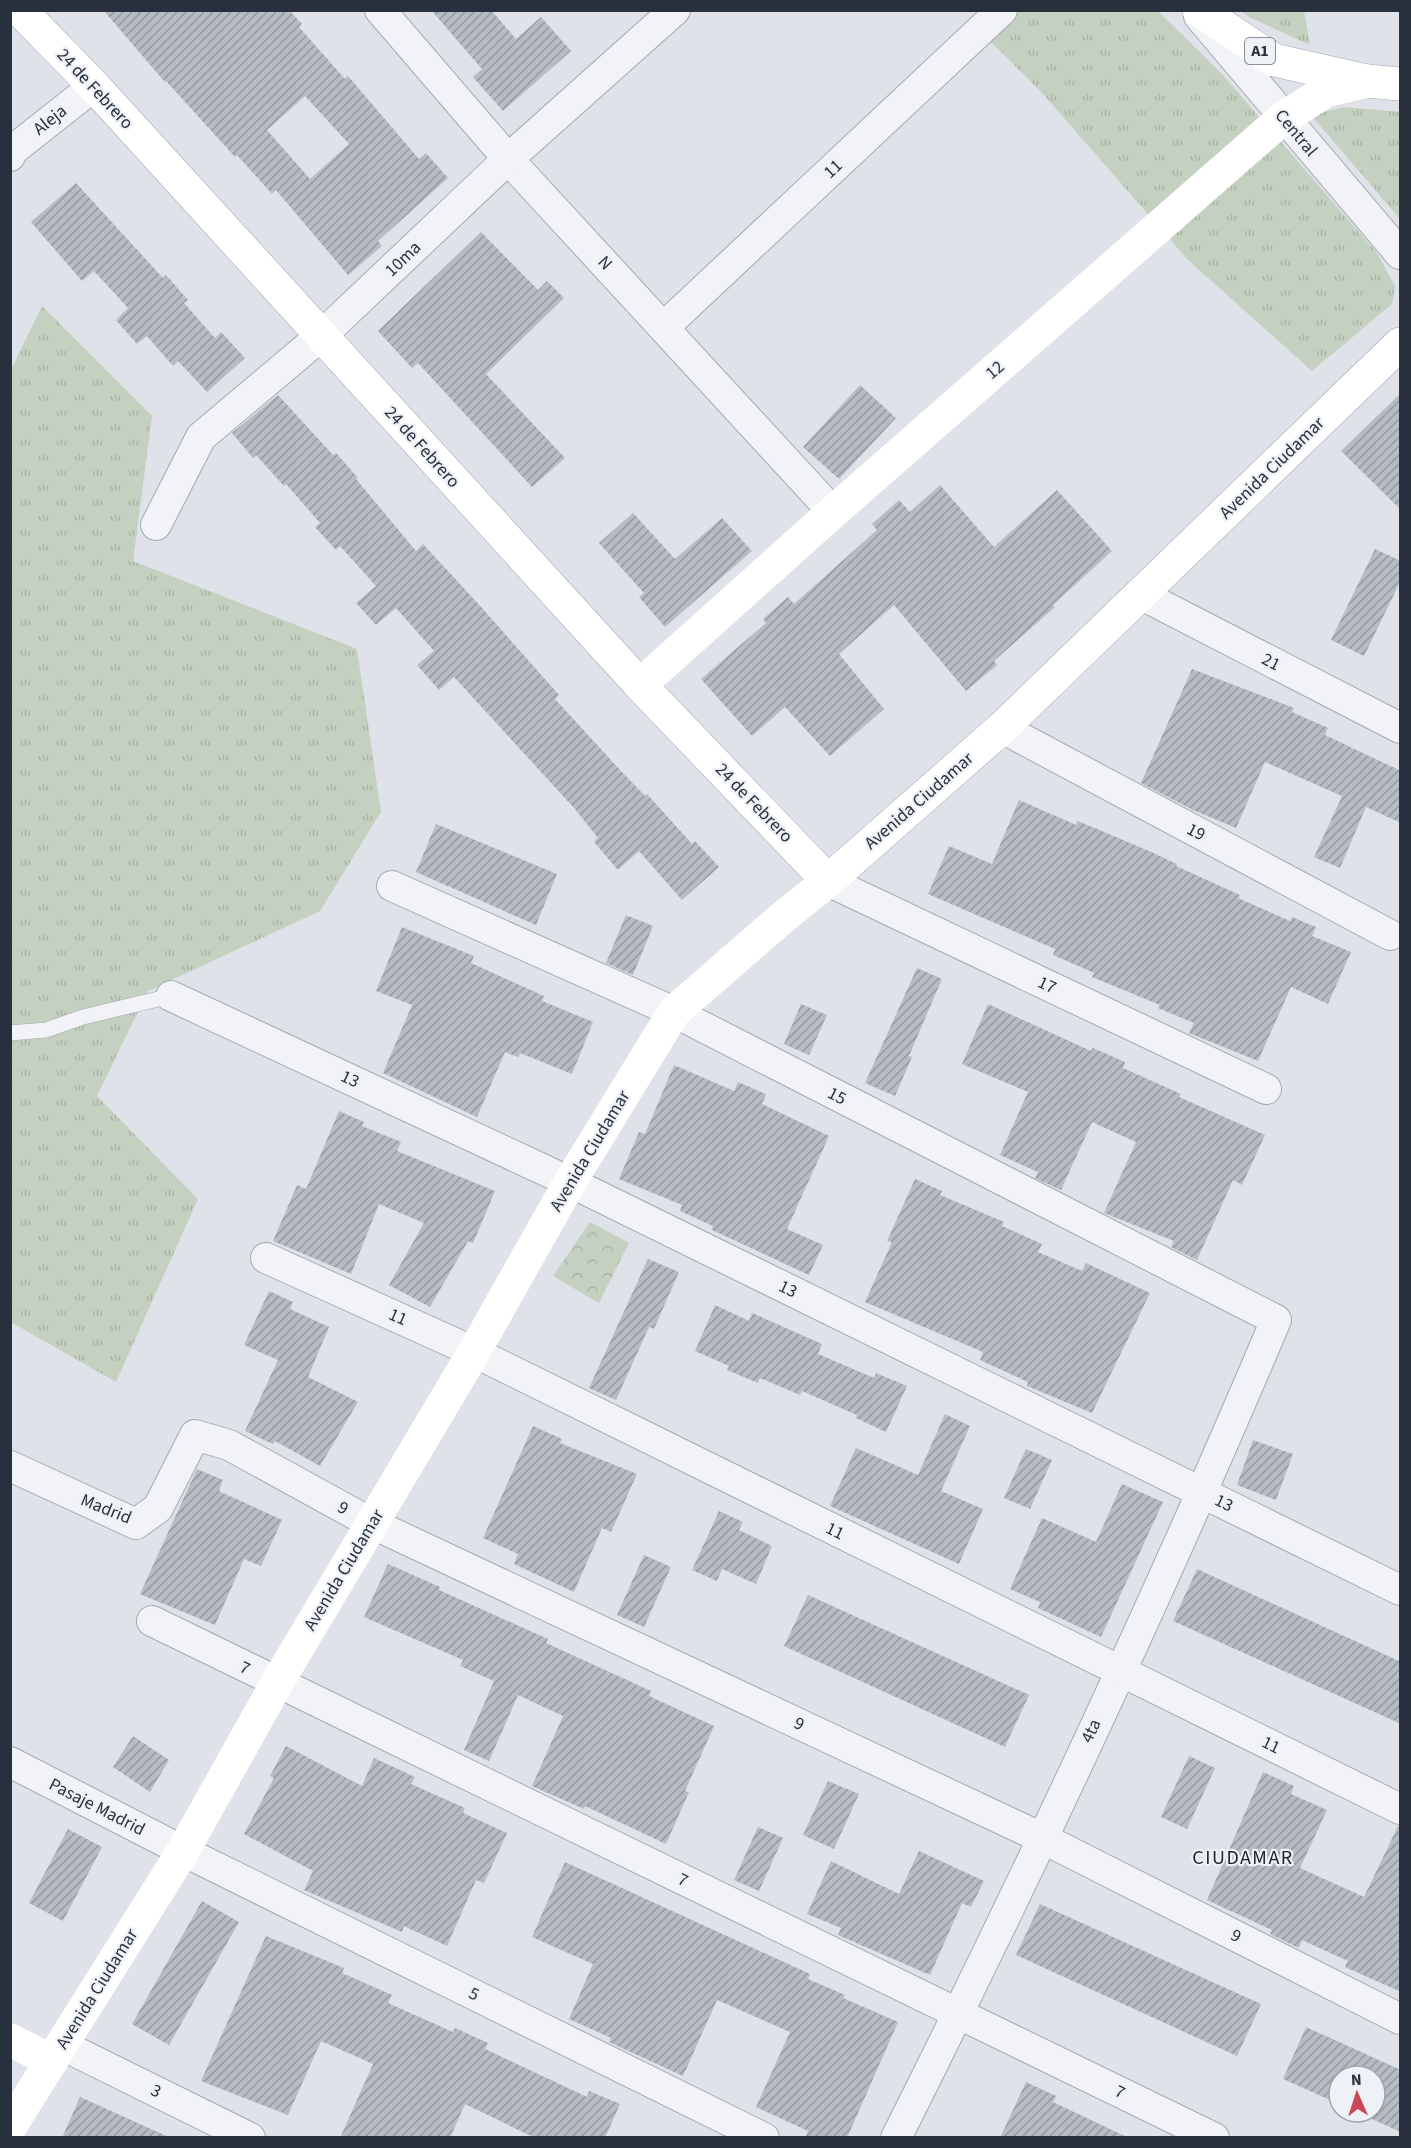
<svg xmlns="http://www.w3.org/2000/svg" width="1411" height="2148" font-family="'Source Sans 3',sans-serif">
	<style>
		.grass { fill: url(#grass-tufts) }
		.forest { fill: url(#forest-crowns) }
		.building { fill: url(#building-hatch); fill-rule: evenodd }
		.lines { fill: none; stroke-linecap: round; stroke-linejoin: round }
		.lane-casing { stroke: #a4a9b2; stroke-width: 16 }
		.street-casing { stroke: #a4a9b2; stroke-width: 32 }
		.primary-casing { stroke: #9ea6b3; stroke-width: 34 }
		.lane { stroke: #f1f3f6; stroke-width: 15 }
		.street { stroke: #f1f3f6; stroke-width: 30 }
		.secondary { stroke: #fff; stroke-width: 33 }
		.primary { stroke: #fff; stroke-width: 33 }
		.labels { text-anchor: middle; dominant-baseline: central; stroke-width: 4.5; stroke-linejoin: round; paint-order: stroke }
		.shield { fill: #eef1f5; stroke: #636a75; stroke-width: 1.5 }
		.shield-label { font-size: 16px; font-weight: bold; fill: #28303e }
		.street-label { font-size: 18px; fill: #28303e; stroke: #eef1f5 }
		.neighbourhood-label { font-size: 20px; letter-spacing: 1.5px; fill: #1a212f; stroke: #eef1f5 }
	</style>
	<defs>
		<pattern id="grass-tufts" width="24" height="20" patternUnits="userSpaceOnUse" patternTransform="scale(1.5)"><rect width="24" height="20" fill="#c4d1c0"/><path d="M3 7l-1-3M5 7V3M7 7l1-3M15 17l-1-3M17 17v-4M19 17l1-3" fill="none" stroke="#a8b4a6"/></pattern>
		<pattern id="forest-crowns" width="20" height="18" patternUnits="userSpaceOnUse" patternTransform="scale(1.5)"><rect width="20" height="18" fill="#c4d1c0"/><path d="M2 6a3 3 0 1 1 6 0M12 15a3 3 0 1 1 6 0" fill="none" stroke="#a8b4a6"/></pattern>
		<pattern id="building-hatch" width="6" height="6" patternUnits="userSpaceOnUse" patternTransform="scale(1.5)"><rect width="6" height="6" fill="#b6bbc4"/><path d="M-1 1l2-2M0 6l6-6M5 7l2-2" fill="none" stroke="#9498a1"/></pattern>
	</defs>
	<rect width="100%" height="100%" fill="#dfe2e8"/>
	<g class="grass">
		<path d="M 1002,11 L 1158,11 L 1223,75 L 1377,253 L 1395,286 L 1392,304 L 1312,371 L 1188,260 L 1043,94 L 980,31 Z"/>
		<path d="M 1241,11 L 1304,11 L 1310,45 L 1249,17 Z"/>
		<path d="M 1344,107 L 1400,112 L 1400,219 L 1311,115 Z"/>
		<path d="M 42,306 L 152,416 L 133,561 L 357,649 L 381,812 L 320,911 L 148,991 L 97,1096 L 198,1199 L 116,1382 L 11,1322 L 10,372 Z"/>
	</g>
	<path class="forest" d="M 590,1222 L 629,1243 L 599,1303 L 553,1276 Z"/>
	<g class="building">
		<path d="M 103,10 L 289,10 L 302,24 L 299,27 L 345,79 L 348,76 L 419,159 L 426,153 L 448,178 L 378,241 L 382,246 L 348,275 L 276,190 L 272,194 L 237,155 L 235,157 L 166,81 L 165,82 ZM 305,96 L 349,144 L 310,179 L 267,130 Z"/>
		<path d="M 431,10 L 491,10 L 516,39 L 541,17 L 571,51 L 503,111 L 473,77 L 482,69 Z"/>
		<path d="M 76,183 L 163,278 L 166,275 L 188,300 L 184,303 L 215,338 L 221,332 L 245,358 L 207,392 L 178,361 L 173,366 L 147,336 L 137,344 L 116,320 L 128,308 L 94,271 L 82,281 L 31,222 Z"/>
		<path d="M 481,232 L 538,290 L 547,281 L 564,298 L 486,374 L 565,458 L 532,487 L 418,363 L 412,368 L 378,331 Z"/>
		<path d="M 860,385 L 896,418 L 839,479 L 803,447 Z"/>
		<path d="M 1401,393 L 1401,510 L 1341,451 Z"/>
		<path d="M 278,395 L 333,455 L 336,453 L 358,478 L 356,479 L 416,551 L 423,544 L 482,608 L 559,695 L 555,699 L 620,770 L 645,796 L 647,794 L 692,844 L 695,841 L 719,867 L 682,900 L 639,851 L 618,870 L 594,842 L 598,838 L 575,809 L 454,677 L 439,690 L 417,665 L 434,651 L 396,608 L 376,625 L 356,603 L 376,586 L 340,546 L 336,550 L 315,527 L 320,523 L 286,484 L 284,486 L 256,455 L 253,458 L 232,433 Z"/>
		<path d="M 940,485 L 994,547 L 1057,490 L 1112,551 L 1053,605 L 1055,607 L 994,661 L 997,665 L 966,691 L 894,605 L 839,654 L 884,709 L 830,756 L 785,707 L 752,736 L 701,679 L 766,623 L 763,619 L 788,597 L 794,604 L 877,530 L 872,524 L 899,500 L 910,512 Z"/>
		<path d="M 633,513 L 675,559 L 722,518 L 752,551 L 665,627 L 639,597 L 644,593 L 599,543 Z"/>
		<path d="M 1375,549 L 1401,561 L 1401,580 L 1364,656 L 1331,640 Z"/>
		<path d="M 1192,669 L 1294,708 L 1292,712 L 1328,728 L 1325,735 L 1401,771 L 1401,823 L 1366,807 L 1340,868 L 1314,857 L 1342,796 L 1265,762 L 1236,828 L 1193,810 L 1141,783 Z"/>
		<path d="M 1019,800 L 1076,825 L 1078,821 L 1149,851 L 1177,864 L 1176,866 L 1240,895 L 1238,898 L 1290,921 L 1292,917 L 1316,927 L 1312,936 L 1351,952 L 1328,1004 L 1291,987 L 1258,1061 L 1189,1033 L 1194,1023 L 1158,1008 L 1160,1005 L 1092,977 L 1094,973 L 1053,955 L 1055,949 L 928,894 L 949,846 L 992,864 Z"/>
		<path d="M 436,824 L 557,874 L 536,925 L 416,872 Z"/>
		<path d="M 626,915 L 653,926 L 633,975 L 606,963 Z"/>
		<path d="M 402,927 L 474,956 L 471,963 L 544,996 L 542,1001 L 593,1022 L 572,1074 L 520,1053 L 518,1057 L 505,1052 L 477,1117 L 383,1073 L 412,1005 L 376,991 Z"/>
		<path d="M 917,968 L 942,979 L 909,1056 L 912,1057 L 895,1096 L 865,1083 Z"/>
		<path d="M 801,1004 L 827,1015 L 809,1055 L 784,1044 Z"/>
		<path d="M 988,1004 L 1091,1051 L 1093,1048 L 1125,1062 L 1123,1068 L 1181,1094 L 1179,1097 L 1265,1135 L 1242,1185 L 1233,1180 L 1197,1260 L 1171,1247 L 1174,1241 L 1104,1213 L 1136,1142 L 1092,1122 L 1061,1190 L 1035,1178 L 1038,1172 L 1000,1155 L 1028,1092 L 962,1064 Z"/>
		<path d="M 674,1065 L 734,1091 L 738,1082 L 766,1094 L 762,1104 L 829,1136 L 787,1229 L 823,1245 L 809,1275 L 712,1230 L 713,1226 L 680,1211 L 682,1205 L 619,1179 L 639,1132 L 645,1134 Z"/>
		<path d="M 339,1111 L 364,1122 L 362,1126 L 401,1142 L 397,1151 L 495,1191 L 473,1243 L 468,1241 L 430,1307 L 389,1285 L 424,1223 L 379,1204 L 351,1274 L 273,1241 L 297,1185 L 306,1189 Z"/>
		<path d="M 915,1179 L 942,1191 L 940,1195 L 1004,1222 L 1002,1226 L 1042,1244 L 1038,1252 L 1082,1271 L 1086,1263 L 1150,1293 L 1092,1413 L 1027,1386 L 1028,1382 L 980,1360 L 983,1352 L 865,1302 L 892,1242 L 887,1241 Z"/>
		<path d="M 648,1259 L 679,1272 L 654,1329 L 649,1327 L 616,1400 L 589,1388 Z"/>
		<path d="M 269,1291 L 293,1302 L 290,1309 L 329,1327 L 308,1377 L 358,1402 L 320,1466 L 275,1441 L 273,1444 L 245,1431 L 278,1360 L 244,1345 Z"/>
		<path d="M 715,1305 L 749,1321 L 752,1313 L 822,1344 L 818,1354 L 874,1378 L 876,1373 L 907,1386 L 886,1432 L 856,1418 L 857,1415 L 802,1391 L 800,1395 L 760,1378 L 758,1383 L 727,1370 L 729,1366 L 695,1351 Z"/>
		<path d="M 945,1414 L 970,1426 L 941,1491 L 983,1509 L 959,1564 L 830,1506 L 856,1448 L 918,1475 Z"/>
		<path d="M 533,1426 L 562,1439 L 560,1443 L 637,1474 L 611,1532 L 602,1528 L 574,1592 L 514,1564 L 518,1554 L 483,1538 Z"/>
		<path d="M 1253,1440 L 1293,1454 L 1276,1500 L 1237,1485 Z"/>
		<path d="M 1026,1449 L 1052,1460 L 1030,1509 L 1004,1498 Z"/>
		<path d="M 197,1469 L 223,1480 L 219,1491 L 282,1520 L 261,1566 L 244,1559 L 215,1625 L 140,1594 Z"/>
		<path d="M 1122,1484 L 1163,1502 L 1101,1637 L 1038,1608 L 1040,1602 L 1010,1589 L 1042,1518 L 1096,1542 Z"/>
		<path d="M 719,1511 L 743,1522 L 739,1530 L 772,1546 L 756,1584 L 722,1569 L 717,1581 L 692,1570 Z"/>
		<path d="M 644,1555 L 671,1567 L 644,1627 L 617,1615 Z"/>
		<path d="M 388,1564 L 440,1587 L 439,1590 L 548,1639 L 546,1643 L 651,1691 L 649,1696 L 714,1726 L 685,1791 L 689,1792 L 666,1844 L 585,1806 L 584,1809 L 532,1786 L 563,1716 L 518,1695 L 489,1761 L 464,1750 L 494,1681 L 460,1666 L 463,1660 L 364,1617 Z"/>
		<path d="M 1197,1569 L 1401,1662 L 1401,1724 L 1173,1621 Z"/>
		<path d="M 808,1595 L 1029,1695 L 1005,1747 L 784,1646 Z"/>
		<path d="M 133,1736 L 169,1760 L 150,1792 L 113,1767 Z"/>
		<path d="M 286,1746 L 362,1786 L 374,1758 L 415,1777 L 411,1784 L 465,1808 L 463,1813 L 507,1833 L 484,1883 L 476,1880 L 447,1946 L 404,1926 L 402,1932 L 304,1890 L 313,1871 L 244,1834 L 274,1778 L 270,1776 Z"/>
		<path d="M 1189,1756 L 1215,1768 L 1187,1829 L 1161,1817 Z"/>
		<path d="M 1263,1772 L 1294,1786 L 1291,1794 L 1327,1810 L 1300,1868 L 1364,1897 L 1398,1826 L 1401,1826 L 1401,1992 L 1345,1967 L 1348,1961 L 1302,1940 L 1299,1948 L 1270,1934 L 1272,1930 L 1207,1900 Z"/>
		<path d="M 828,1781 L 859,1794 L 834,1849 L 803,1835 Z"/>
		<path d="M 758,1827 L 783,1838 L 759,1891 L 734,1880 Z"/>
		<path d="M 68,1829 L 102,1847 L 63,1921 L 29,1903 Z"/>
		<path d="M 919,1851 L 984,1881 L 971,1907 L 962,1903 L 930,1975 L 838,1935 L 841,1928 L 807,1914 L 831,1861 L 899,1894 Z"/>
		<path d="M 565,1862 L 810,1974 L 808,1979 L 845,1995 L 843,1998 L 898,2022 L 847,2138 L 805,2138 L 808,2131 L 756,2107 L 790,2032 L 717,2000 L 683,2076 L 609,2042 L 611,2038 L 569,2019 L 593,1964 L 532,1937 Z"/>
		<path d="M 202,1901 L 239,1922 L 169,2045 L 132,2024 Z"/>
		<path d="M 1040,1904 L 1261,2004 L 1237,2056 L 1016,1955 Z"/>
		<path d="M 266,1936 L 344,1968 L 342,1973 L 392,1995 L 388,2003 L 453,2032 L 455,2028 L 488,2043 L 485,2049 L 587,2097 L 589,2091 L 620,2104 L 605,2138 L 535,2138 L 465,2104 L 450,2138 L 340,2138 L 373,2064 L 321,2041 L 288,2115 L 201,2081 Z"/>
		<path d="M 1306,2027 L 1401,2070 L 1401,2132 L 1356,2112 L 1375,2112 L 1375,2076 L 1339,2076 L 1339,2104 L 1283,2079 Z"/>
		<path d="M 1026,2082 L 1056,2096 L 1053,2102 L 1129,2138 L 1000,2138 Z"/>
		<path d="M 80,2097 L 171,2138 L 62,2138 Z"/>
	</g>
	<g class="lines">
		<defs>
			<path id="lane" d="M 10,1033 L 46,1030 L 83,1017 L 171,996"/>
			<g id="street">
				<path d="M 380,10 L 508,159 L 833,512"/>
				<path d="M 1199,16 L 1400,254"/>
				<path d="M 10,156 L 13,150 L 94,86"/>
				<path d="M 664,327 L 1002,10"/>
				<path d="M 156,525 L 201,437 L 321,336 L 508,159 L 675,10"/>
				<path d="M 1142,595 L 1400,728"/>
				<path d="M 1002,728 L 1390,935"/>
				<path d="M 828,881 L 1266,1089"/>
				<path d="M 392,886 L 674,1012 L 1276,1320 C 1159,1597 1031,1869 896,2138"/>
				<path d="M 171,996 L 570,1182 L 1400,1590"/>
				<path d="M 266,1258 L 474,1352 L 1400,1809"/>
				<path d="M 10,1466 L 136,1524 L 158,1508 L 195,1435 L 229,1445 L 371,1523 L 1042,1838 L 1400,2019"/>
				<path d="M 152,1621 L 1214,2138"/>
				<path d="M 10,1762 L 183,1851 L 764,2138"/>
				<path d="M 62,2045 L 250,2138"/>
			</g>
			<g id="primary">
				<path d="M 20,10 L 94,86 L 640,685 L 828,881 L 1002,728 L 1400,344"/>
				<path d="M 1199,10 L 1274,60 L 1367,81 L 1400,84"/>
			</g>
		</defs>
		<use href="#lane" class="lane-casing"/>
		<use href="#street" class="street-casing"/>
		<use href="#primary" class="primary-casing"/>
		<use href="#lane" class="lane"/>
		<use href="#street" class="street"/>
		<g class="secondary">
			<path d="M 640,685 L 833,512 L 1283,118 L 1326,91 L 1367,81"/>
			<path d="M 10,2040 L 52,2061"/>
			<path d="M 10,2127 L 183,1851 L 277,1683 L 474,1352 L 570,1182 L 674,1012 L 782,918 L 828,881"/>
		</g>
		<use href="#primary" class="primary"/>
	</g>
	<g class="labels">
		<rect class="shield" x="1245" y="38" width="30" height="26" rx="4.5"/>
		<g class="shield-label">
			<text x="1260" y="51">A1</text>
		</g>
		<g class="street-label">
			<text transform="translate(95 89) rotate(47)">24 de Febrero</text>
			<text transform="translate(50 120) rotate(-38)">Aleja</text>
			<text transform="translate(1296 133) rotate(50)">Central</text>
			<text transform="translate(833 169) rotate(-43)">11</text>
			<text transform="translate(403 259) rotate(-44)">10ma</text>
			<text transform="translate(605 263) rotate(47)">N</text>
			<text transform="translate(995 370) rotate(-41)">12</text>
			<text transform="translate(422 447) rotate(48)">24 de Febrero</text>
			<text transform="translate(1272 468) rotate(-44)">Avenida Ciudamar</text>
			<text transform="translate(1271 662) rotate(27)">21</text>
			<text transform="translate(919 801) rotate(-41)">Avenida Ciudamar</text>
			<text transform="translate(754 803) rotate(46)">24 de Febrero</text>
			<text transform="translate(1196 832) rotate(28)">19</text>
			<text transform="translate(1047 985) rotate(25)">17</text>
			<text transform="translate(350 1079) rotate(25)">13</text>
			<text transform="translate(837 1096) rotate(27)">15</text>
			<text transform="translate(590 1151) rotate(-59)">Avenida Ciudamar</text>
			<text transform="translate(788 1289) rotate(26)">13</text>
			<text transform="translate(398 1317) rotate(24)">11</text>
			<text transform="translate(1224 1503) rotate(26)">13</text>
			<text transform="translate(343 1508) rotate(29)">9</text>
			<text transform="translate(106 1509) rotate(22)">Madrid</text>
			<text transform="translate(835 1531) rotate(26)">11</text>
			<text transform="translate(344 1570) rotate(-59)">Avenida Ciudamar</text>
			<text transform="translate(245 1668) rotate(26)">7</text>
			<text transform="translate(799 1724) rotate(25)">9</text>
			<text transform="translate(1091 1731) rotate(-65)">4ta</text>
			<text transform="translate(1271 1745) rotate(26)">11</text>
			<text transform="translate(97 1807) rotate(27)">Pasaje Madrid</text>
			<text transform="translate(683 1880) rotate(26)">7</text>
			<text transform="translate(1236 1936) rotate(27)">9</text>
			<text transform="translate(97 1989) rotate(-58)">Avenida Ciudamar</text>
			<text transform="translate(474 1994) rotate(26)">5</text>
			<text transform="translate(156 2091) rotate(26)">3</text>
			<text transform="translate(1120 2092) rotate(26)">7</text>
		</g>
		<g class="neighbourhood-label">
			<text x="1243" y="1858">CIUDAMAR</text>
		</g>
	</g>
	<rect width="1411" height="2148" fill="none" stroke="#28303e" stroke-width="24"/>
	<g transform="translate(1357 2094) rotate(357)"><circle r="28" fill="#eef1f5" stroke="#9fa4ac" stroke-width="1.5"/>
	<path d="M0-4.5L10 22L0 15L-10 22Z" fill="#ca4659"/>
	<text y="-9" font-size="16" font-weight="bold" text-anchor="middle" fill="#28303e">N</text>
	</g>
</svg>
